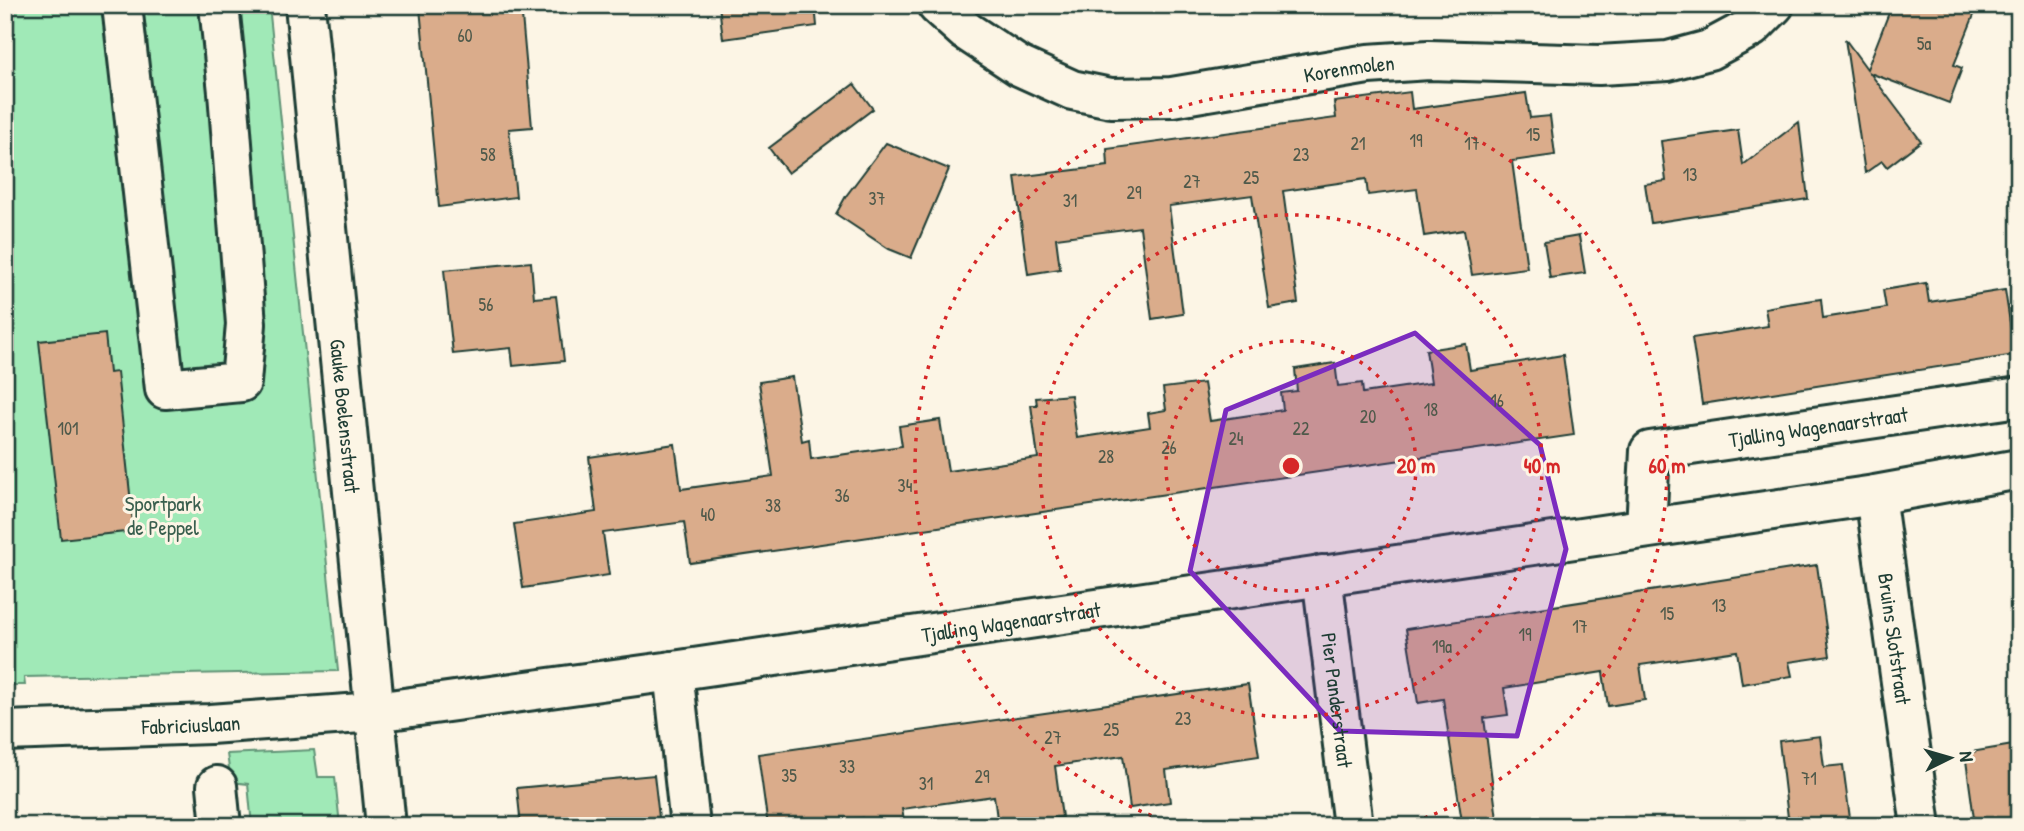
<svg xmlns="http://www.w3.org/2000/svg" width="2024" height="831" font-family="'Patrick Hand',sans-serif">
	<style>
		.green { fill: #a0e9b7; stroke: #609376; stroke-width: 2 }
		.building { fill: #daac8b; stroke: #1f3d34; stroke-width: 2 }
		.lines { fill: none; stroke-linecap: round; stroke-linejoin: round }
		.minor-casing { stroke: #1f3d34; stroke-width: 44 }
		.major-casing { stroke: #1f3d34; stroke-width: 44 }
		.minor { stroke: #fcf5e5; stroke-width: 38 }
		.major { stroke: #fcf5e5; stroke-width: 38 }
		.marked { fill: #7b2cbf; fill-opacity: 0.2; stroke: #7b2cbf; stroke-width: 5; stroke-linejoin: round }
		.ring { fill: none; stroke: #d62828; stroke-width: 3.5; stroke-dasharray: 3.5 7 }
		.labels { text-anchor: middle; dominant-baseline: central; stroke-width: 6; stroke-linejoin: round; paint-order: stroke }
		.number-label { font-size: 18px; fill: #4e594a }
		.street-label { font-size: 21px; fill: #1f3d34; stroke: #fcf5e5 }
		.park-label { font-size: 21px; fill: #395f4e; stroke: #fcf5e5 }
		.centre { fill: #d62828; stroke: #fcf5e5; stroke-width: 3.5 }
		.ring-label { font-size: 21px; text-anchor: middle; font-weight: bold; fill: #d62828; stroke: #fcf5e5; stroke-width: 6; stroke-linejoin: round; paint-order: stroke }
	</style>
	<rect width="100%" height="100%" fill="#fcf5e5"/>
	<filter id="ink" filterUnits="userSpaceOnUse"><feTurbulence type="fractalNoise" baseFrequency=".0143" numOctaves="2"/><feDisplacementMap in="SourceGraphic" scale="14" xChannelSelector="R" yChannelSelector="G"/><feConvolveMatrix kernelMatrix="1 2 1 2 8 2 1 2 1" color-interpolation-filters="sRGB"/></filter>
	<g filter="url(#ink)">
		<g class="green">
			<path d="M 5,5 L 269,5 L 338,671 L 24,677 L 25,685 L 5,685 Z"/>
			<path d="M 314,750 L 318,777 L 335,777 L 340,826 L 252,826 L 248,784 L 231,782 L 227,754 Z"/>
		</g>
		<g class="building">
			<path d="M 452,5 L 521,5 L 532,127 L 509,129 L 516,197 L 439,207 L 420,8 Z"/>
			<path d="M 719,5 L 815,5 L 817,26 L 723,39 Z"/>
			<path d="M 1892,5 L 1978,5 L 1954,65 L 1962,68 L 1949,103 L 1870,73 L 1921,141 L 1887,167 L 1882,161 L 1865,173 L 1845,39 L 1867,69 Z"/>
			<path d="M 854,84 L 873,109 L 788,173 L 769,148 Z"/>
			<path d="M 1410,92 L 1412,109 L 1526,93 L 1530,118 L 1550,116 L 1555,155 L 1512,161 L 1527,268 L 1472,275 L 1464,230 L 1424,236 L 1417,189 L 1368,195 L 1366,179 L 1283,191 L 1298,303 L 1269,308 L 1252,195 L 1169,206 L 1183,314 L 1152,319 L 1140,227 L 1056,238 L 1060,269 L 1028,274 L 1015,177 L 1108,166 L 1107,149 L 1336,118 L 1334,102 Z"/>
			<path d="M 1799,122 L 1808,199 L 1651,223 L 1645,184 L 1666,181 L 1661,141 L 1738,130 L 1743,165 Z"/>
			<path d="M 886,143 L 949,169 L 911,258 L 889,249 L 836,214 L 846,196 Z"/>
			<path d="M 1579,236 L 1585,273 L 1550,278 L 1544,242 Z"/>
			<path d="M 531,262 L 534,298 L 556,296 L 564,361 L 513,366 L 511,348 L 453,354 L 444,270 Z"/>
			<path d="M 1926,283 L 1929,302 L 2005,290 L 2015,355 L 1702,404 L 1692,338 L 1768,326 L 1765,308 L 1787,304 L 1821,299 L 1823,318 L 1886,308 L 1883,290 Z"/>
			<path d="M 105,334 L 109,373 L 117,372 L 134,531 L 61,539 L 39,341 Z"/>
			<path d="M 1466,344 L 1470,370 L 1563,355 L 1574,435 L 690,563 L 684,522 L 603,533 L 609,575 L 523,588 L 514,524 L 596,512 L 589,457 L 675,444 L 681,489 L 773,476 L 759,382 L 792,377 L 802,441 L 809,439 L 811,459 L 902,446 L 899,426 L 940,420 L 948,471 L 1038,458 L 1031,405 L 1037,405 L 1036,398 L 1071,395 L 1077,438 L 1150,427 L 1148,413 L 1166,410 L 1163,388 L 1204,383 L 1210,421 L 1283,410 L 1281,393 L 1297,391 L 1295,369 L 1335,363 L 1338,386 L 1362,383 L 1363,393 L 1431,383 L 1426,350 Z"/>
			<path d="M 1817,565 L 1830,656 L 1789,662 L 1792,676 L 1742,684 L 1737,651 L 1640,665 L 1645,700 L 1608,706 L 1603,672 L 1504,688 L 1508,715 L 1484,718 L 1497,819 L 1462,822 L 1443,699 L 1418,703 L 1406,629 Z"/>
			<path d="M 1248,684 L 1259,756 L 1166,770 L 1170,802 L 1130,808 L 1123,756 L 1055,766 L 1062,817 L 1036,821 L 1037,826 L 998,826 L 994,796 L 902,809 L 905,826 L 863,826 L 862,818 L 803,826 L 768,826 L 758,754 Z"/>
			<path d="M 1820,736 L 1824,767 L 1843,765 L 1851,826 L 1789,826 L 1779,741 Z"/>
			<path d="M 2019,744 L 2019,826 L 1975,826 L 1965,753 Z"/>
			<path d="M 654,775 L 660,826 L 521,826 L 517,788 Z"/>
		</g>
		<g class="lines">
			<defs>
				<g id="minor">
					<path d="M 122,5 L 165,389 L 241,382 L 246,324 L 228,92 L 219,5"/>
					<path id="s1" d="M 937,5 L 966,31 L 1019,66 L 1072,90 L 1111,98 L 1172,97 L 1368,64 L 1429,60 L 1599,65 L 1668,61 L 1709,50 L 1752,27 L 1774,5"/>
					<path id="s2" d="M 1875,495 L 1921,826"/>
					<path id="s3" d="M 1646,528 L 1650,451 L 2019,397"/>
					<path id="s4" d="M 1322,575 L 1353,826"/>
					<path d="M 673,671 L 690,826"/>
					<path id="s5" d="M 5,731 L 210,724 L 375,712 L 673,671 L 1875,495 L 2019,469"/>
					<path d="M 217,786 L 221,826"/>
				</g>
				<g id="major">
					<path id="s6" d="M 305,5 L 386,826"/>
				</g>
			</defs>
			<use href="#minor" class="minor-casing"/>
			<use href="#major" class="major-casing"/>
			<use href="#minor" class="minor"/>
			<use href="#major" class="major"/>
		</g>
	</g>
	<path class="marked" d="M 1415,333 L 1540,445 L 1566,549 L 1517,736 L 1340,731 L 1190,571 L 1226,410 Z"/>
	<g class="ring">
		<circle cx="1291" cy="466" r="125"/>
		<circle cx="1291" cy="466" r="251"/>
		<path d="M1181 826A376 376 0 1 1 1401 826"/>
	</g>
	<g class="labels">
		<g class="number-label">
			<text x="465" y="35">60</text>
			<text x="1924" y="43">5a</text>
			<text x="1533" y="134">15</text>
			<text x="1416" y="140">19</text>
			<text x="1358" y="143">21</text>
			<text x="1472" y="143">17</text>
			<text x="488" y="154">58</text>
			<text x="1301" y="154">23</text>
			<text x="1690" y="174">13</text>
			<text x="1251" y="177">25</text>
			<text x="1192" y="181">27</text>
			<text x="1134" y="192">29</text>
			<text x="877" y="198">37</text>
			<text x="1070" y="200">31</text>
			<text x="486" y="304">56</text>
			<text x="1497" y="400">16</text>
			<text x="1431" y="409">18</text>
			<text x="1368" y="416">20</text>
			<text x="68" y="428">101</text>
			<text x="1301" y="428">22</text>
			<text x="1236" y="438">24</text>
			<text x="1169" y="447">26</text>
			<text x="1106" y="456">28</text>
			<text x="905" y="485">34</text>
			<text x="842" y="495">36</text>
			<text x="773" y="505">38</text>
			<text x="708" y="514">40</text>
			<text x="1719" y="605">13</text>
			<text x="1667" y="613">15</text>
			<text x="1580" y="626">17</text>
			<text x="1525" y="634">19</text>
			<text x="1442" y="646">19a</text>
			<text x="1183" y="718">23</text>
			<text x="1111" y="729">25</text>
			<text x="1053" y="737">27</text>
			<text x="847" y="766">33</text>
			<text x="789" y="775">35</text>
			<text x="982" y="776">29</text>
			<text x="1809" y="778">71</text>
			<text x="926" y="783">31</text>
		</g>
		<g class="street-label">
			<text stroke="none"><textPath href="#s1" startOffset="441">Korenmolen</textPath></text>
			<text stroke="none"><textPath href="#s6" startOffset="413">Gauke Boelensstraat</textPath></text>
			<text stroke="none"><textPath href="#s3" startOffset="247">Tjalling Wagenaarstraat</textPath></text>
			<text stroke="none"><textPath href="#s5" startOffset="1013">Tjalling Wagenaarstraat</textPath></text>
			<text stroke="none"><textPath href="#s2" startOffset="145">Bruins Slotstraat</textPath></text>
			<text stroke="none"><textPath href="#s4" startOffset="126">Pier Panderstraat</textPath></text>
			<text stroke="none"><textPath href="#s5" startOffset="186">Fabriciuslaan</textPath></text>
		</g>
		<g class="park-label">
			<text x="163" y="503">Sportpark<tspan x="163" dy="24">de Peppel</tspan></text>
		</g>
	</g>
	<circle cx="1291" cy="466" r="10" class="centre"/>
	<g class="ring-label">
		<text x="1416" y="473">20 m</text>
		<text x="1542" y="473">40 m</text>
		<text x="1667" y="473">60 m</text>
	</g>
	<rect width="2024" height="831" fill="none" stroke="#fcf5e5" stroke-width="28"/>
	<rect x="14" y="14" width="1996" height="803" fill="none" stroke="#1f3d34" stroke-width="2.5" filter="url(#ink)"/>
	<g transform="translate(1950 758) rotate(85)" stroke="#fcf5e5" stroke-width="5" paint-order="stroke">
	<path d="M0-5L12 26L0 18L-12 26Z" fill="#1f3d34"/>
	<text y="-10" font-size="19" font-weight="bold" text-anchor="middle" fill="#1f3d34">N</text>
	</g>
</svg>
